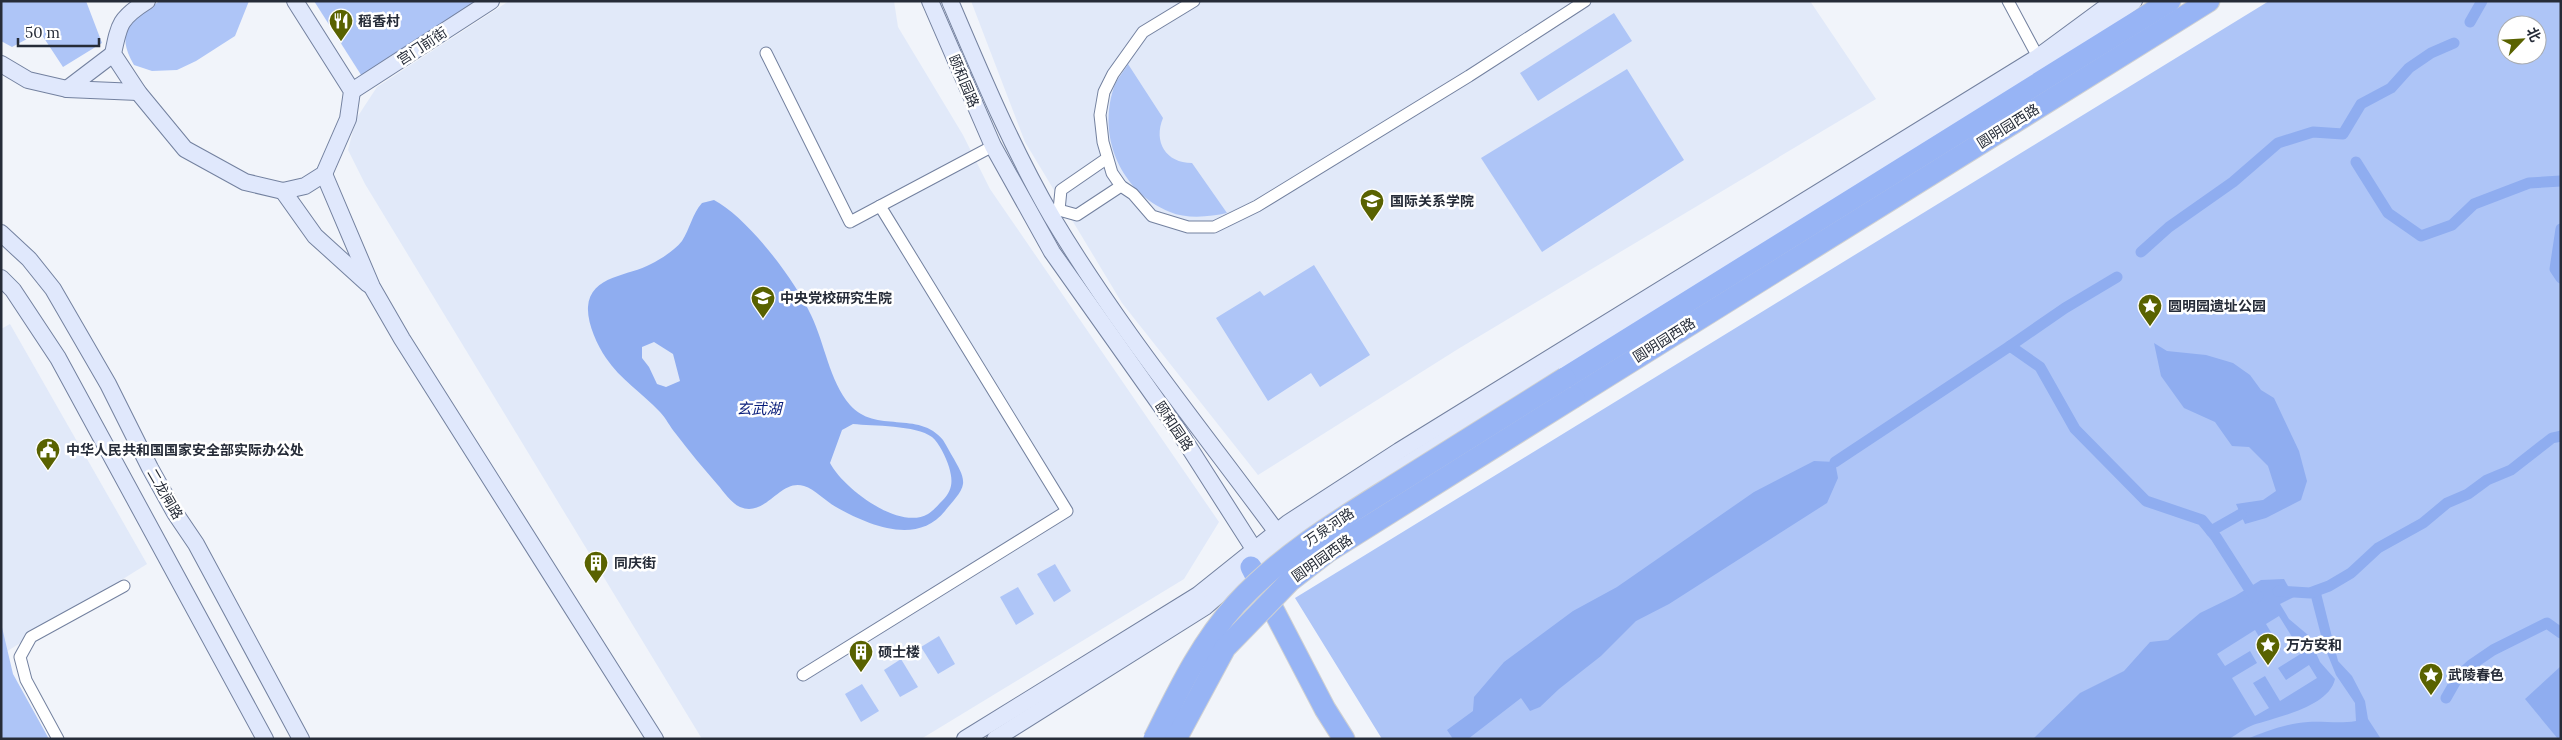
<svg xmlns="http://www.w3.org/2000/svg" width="2562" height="740" font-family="Lora,'Noto Sans SC',serif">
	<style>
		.built { fill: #e1e9f9 }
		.green { fill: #aec5f7; fill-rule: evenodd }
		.water { fill: #8fadf0; fill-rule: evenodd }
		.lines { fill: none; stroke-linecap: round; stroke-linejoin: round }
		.canal { stroke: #8fadf0; stroke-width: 11 }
		.street-casing { stroke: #73819f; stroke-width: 13 }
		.secondary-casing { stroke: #73819f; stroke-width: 18 }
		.highway-casing { stroke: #cfd1d3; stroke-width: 23 }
		.street { stroke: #fff; stroke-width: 11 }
		.secondary { stroke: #e0e8fc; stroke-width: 16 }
		.highway { stroke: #97b4f5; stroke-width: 21 }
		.highway-bridge-casing { stroke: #cfd1d3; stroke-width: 23; stroke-linecap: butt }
		.highway-bridge { stroke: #97b4f5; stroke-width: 21 }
		.labels { text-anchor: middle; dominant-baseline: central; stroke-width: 5; stroke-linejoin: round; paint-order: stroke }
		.poi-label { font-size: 14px; font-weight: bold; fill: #262c38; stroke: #fff; text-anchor: start }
		.street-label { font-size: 14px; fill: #262c38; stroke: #fff }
		.water-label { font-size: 15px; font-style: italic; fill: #081c7a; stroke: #fff }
	</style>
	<rect width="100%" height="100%" fill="#f1f4fa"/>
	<g class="built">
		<path d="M 509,1 L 894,1 L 898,27 L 963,135 L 990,189 L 1219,522 L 1184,579 L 921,739 L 702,739 L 365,184 L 348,150 L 356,119 L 377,87 Z"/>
		<path d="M 971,1 L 1810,1 L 1876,99 L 1458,349 L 1258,475 L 1122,303 L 1025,142 Z"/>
		<path d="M 10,324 L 147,564 L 1,655 L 1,329 Z"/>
	</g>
	<g class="green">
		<path d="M 1,1 L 86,1 L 102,43 L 63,67 L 40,32 L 12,47 L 1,41 Z"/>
		<path d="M 160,1 L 249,1 L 235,36 L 196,61 L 177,70 L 152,71 L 134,65 C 114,31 131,19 160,1 Z"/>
		<path d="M 314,1 L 478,1 L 363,78 Z"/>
		<path d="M 2269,1 L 2561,1 L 2561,739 L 1382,739 L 1295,598 ZM 2507,25 L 2537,25 L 2537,55 L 2507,55 Z"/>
		<path d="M 1614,13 L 1632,41 L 1538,101 L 1520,73 Z"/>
		<path d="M 1128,64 L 1163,118 C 1153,142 1166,163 1192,163 L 1227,213 C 1210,217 1186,219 1170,212 C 1121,192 1097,137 1114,87 C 1117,79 1124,71 1128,64 Z"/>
		<path d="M 1627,69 L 1684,160 L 1542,252 L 1481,158 Z"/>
		<path d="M 1314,265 L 1370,355 L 1320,387 L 1311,373 L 1268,401 L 1216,318 L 1260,291 L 1264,296 Z"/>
		<path d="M 1055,564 L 1071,591 L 1054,602 L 1037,574 Z"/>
		<path d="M 1018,587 L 1034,614 L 1016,625 L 1000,597 Z"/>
		<path d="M 1,623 L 13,674 L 49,739 L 1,739 Z"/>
		<path d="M 939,636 L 955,664 L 938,674 L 921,647 Z"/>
		<path d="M 901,659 L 918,687 L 900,697 L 884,670 Z"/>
		<path d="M 862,684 L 879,711 L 861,722 L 845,694 Z"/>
	</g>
	<g class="water">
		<path d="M 714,200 C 748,218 795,280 811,315 C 825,344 829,380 850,405 C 875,434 919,410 943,440 C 947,446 950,453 954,459 C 958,467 964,475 963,484 C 962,493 950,504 945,511 C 917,546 868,525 836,507 C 825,501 815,489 804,486 C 780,478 766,518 740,507 C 731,503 724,492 717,484 C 703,468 689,451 676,434 C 670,427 666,418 660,412 C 642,393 620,379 606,358 C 597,345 587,323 588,307 C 590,275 630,276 651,264 C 661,259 675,250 682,241 C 690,229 692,214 702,203 ZM 654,342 L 673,354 L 680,381 L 666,387 L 657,384 L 649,367 L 642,358 L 642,347 ZM 853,424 C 873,426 916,425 932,437 C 939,443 946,457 949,467 C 953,481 953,490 942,501 C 938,505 933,511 928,514 C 899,531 843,488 830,463 L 842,430 Z"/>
		<path d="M 2154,343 L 2167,351 L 2206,355 L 2233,363 L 2250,375 L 2261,390 L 2274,398 L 2299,451 L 2307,481 L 2301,500 L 2266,518 L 2245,524 L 2236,504 L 2263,500 L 2276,491 L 2268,466 L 2249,447 L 2232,446 L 2215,422 L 2184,408 L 2161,376 Z"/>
		<path d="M 1814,461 L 1835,462 L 1838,478 L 1827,503 L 1669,604 L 1636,621 L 1601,656 L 1559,689 L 1540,707 L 1530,711 L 1521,698 L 1468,739 L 1453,739 L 1447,730 L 1473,711 L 1474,697 L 1504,662 L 1573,611 L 1617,587 L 1754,492 Z"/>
		<path d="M 2284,579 L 2294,597 L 2280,604 L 2289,619 L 2308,635 L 2320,662 L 2335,679 C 2329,707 2277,717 2253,725 C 2245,728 2237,734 2229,739 L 2033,739 L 2080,693 L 2124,671 L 2150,642 L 2168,640 L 2200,613 L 2235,596 L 2261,580 ZM 2279,616 L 2302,653 L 2278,668 L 2286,680 L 2309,665 L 2317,678 L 2280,701 L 2265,676 L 2253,683 L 2269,708 L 2255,716 L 2232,678 L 2257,663 L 2250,651 L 2225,666 L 2217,654 L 2255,630 L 2270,655 L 2281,649 L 2266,624 Z"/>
		<path d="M 2320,589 L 2338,661 L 2352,676 L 2365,701 L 2368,719 L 2381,739 L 2247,739 C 2266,731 2288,723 2308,722 C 2325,721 2339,724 2356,721 L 2355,703 L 2336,675 L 2323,643 L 2310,593 Z"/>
		<path d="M 2561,666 L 2561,739 L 2558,739 L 2525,699 Z"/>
	</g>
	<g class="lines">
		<g class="canal">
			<path d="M 2470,22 L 2482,1"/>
			<path d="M 2356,162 L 2388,213 L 2421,236 L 2452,225 L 2474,204 L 2529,183 L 2561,181"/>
			<path d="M 2561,229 L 2555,269 L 2561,278"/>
			<path d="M 2141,252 L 2169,227 L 2233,182 L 2278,143 L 2313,132 L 2343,134 L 2361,104 L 2391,88 L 2409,68 L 2431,53 L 2454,43"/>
			<path d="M 2117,277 L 2065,308 L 2010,346 L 2040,367 L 2075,429 L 2146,501 L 2202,520 L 2216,537 L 2255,598 L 2258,596"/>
			<path d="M 1835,462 L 2010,346"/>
			<path d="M 2211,531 L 2241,514"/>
			<path d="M 2278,591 L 2310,593 L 2329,586 L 2351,573 L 2378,548 L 2423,523 L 2447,503 L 2468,494 L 2487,480 L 2511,470 L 2552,438 L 2561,436"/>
			<path d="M 2446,698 L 2458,677 L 2471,665 L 2493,650 L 2547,623 L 2561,633"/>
		</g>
		<defs>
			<g id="street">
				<path d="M 1194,1 L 1143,32 L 1113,74 L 1104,92 L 1100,115 L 1103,142 L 1112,173 L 1121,186 L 1133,194 L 1152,216 L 1188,227 L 1214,227 L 1257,206 L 1469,76 L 1585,1"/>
				<path d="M 2008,1 L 2038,57"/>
				<path d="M 766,53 L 850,222 L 880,206"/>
				<path d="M 1059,210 L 1061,190 L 1106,159"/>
				<path d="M 1051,215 L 1059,210 L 1077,215 L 1121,186"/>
				<path d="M 803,675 L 1067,511 L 880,206 L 993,146"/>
				<path d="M 58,739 L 26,680 L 20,657 L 31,637 L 124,586"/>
			</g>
			<g id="secondary">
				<path d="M 147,1 C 120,18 119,24 113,54 L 138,92 L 185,149 L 245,182 L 283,191 L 305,186 L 324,174 L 348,119 L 352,91 L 295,1"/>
				<path d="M 930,1 L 993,146 L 1052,252 L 1178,430 L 1254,549"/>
				<path d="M 950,1 C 981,74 1012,148 1052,217 C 1117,326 1201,429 1276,531"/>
				<path d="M 1,64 L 28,80 L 67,89 L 138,92"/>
				<path d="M 67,89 L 113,54"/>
				<path d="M 352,91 L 491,1"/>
				<path d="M 324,174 L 372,287 L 402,339 L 655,739"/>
				<path d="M 283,191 L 315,236 L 368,284"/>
				<path d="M 1,233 L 29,259 L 53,289 L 108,384 L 150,468 L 175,513 L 196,544 L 301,739"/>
				<path d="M 1,278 L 13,290 L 58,358 L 265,739"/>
				<path d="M 965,739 L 1198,595 L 1288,523 L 1399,451 L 2038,57 L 2114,1"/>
				<path d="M 995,739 L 1205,607 L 1274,547 L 2055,60 L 2134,1"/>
			</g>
			<g id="highway">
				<path d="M 1565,378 L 2170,1"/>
				<path d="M 1574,397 L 2209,1"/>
				<path d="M 1251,567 L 1325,709 L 1344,739"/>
			</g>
		</defs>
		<use href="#street" class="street-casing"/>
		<use href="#secondary" class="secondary-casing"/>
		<use href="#highway" class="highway-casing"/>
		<use href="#street" class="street"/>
		<use href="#secondary" class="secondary"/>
		<use href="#highway" class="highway"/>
		<defs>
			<g id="highway-bridge">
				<path d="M 1154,739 C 1178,691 1200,644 1236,604 C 1281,555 1337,521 1393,486 C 1450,450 1508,414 1565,378"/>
				<path d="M 1176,739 L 1225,648 L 1290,581 L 1329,551 L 1574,397"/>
			</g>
		</defs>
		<use href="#highway-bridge" class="highway-bridge-casing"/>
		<use href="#highway-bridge" class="highway-bridge"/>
	</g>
	<defs>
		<symbol id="restaurant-pin" viewBox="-11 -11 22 30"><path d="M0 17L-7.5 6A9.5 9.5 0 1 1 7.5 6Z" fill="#596200" stroke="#fff"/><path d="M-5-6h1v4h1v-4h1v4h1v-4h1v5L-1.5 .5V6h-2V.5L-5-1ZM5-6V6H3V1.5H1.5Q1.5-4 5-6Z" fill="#fff"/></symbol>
		<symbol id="university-pin" viewBox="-11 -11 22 30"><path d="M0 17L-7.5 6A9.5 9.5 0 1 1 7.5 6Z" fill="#596200" stroke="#fff"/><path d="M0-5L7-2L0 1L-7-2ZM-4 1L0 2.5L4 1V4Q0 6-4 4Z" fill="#fff"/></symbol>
		<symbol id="sight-pin" viewBox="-11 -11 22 30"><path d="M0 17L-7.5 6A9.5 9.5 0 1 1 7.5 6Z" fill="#596200" stroke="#fff"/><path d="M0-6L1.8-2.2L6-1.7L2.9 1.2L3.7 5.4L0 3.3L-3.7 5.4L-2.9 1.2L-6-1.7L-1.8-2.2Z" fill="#fff"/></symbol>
		<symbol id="civic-pin" viewBox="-11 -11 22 30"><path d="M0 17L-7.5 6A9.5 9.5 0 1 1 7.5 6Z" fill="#596200" stroke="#fff"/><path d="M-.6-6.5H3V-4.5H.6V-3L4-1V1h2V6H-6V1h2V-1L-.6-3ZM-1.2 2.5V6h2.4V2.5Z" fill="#fff"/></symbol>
		<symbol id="building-pin" viewBox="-11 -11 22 30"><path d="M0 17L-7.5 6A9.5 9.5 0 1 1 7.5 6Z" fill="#596200" stroke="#fff"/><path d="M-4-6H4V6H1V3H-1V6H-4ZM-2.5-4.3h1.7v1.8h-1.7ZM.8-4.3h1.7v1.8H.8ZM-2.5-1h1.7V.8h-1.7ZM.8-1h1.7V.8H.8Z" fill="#fff"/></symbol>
	</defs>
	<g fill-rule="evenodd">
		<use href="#restaurant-pin" x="327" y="7" width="28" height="38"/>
		<use href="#university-pin" x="1358" y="187" width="28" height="38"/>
		<use href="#university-pin" x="749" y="284" width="28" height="38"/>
		<use href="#sight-pin" x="2136" y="292" width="28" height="38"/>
		<use href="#civic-pin" x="34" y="436" width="28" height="38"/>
		<use href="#building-pin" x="582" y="549" width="28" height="38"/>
		<use href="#sight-pin" x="2254" y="631" width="28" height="38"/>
		<use href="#building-pin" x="847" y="638" width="28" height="38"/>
		<use href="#sight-pin" x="2417" y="661" width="28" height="38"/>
	</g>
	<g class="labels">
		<g class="poi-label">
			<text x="358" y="21">稻香村</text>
			<text x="1390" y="201">国际关系学院</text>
			<text x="780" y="298">中央党校研究生院</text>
			<text x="2168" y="306">圆明园遗址公园</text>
			<text x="66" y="450">中华人民共和国国家安全部实际办公处</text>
			<text x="614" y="563">同庆街</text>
			<text x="2286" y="645">万方安和</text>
			<text x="878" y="652">硕士楼</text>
			<text x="2448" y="675">武陵春色</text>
		</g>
		<g class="street-label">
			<text transform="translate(422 46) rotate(-33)">宫门前街</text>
			<text transform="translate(964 81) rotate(67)">颐和园路</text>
			<text transform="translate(2008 126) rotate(-32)">圆明园西路</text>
			<text transform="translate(1664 340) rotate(-32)">圆明园西路</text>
			<text transform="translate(1174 426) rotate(56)">颐和园路</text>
			<text transform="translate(165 494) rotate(60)">二龙闸路</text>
			<text transform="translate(1329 527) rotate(-34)">万泉河路</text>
			<text transform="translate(1322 558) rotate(-35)">圆明园西路</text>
		</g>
		<g class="water-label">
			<text x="759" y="408">玄武湖</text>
		</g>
	</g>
	<rect width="2562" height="740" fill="none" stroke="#262c38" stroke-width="5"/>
	<g transform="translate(2522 40) rotate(65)"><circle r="24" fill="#ffffff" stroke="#a8abaf"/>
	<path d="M0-4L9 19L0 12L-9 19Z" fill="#596200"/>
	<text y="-8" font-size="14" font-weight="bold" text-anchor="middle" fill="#262c38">北</text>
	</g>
	<path d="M18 38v8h81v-8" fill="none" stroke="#262c38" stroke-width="2.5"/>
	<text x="25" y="38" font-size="15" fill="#262c38" stroke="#ffffff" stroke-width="4" paint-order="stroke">50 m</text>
</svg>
